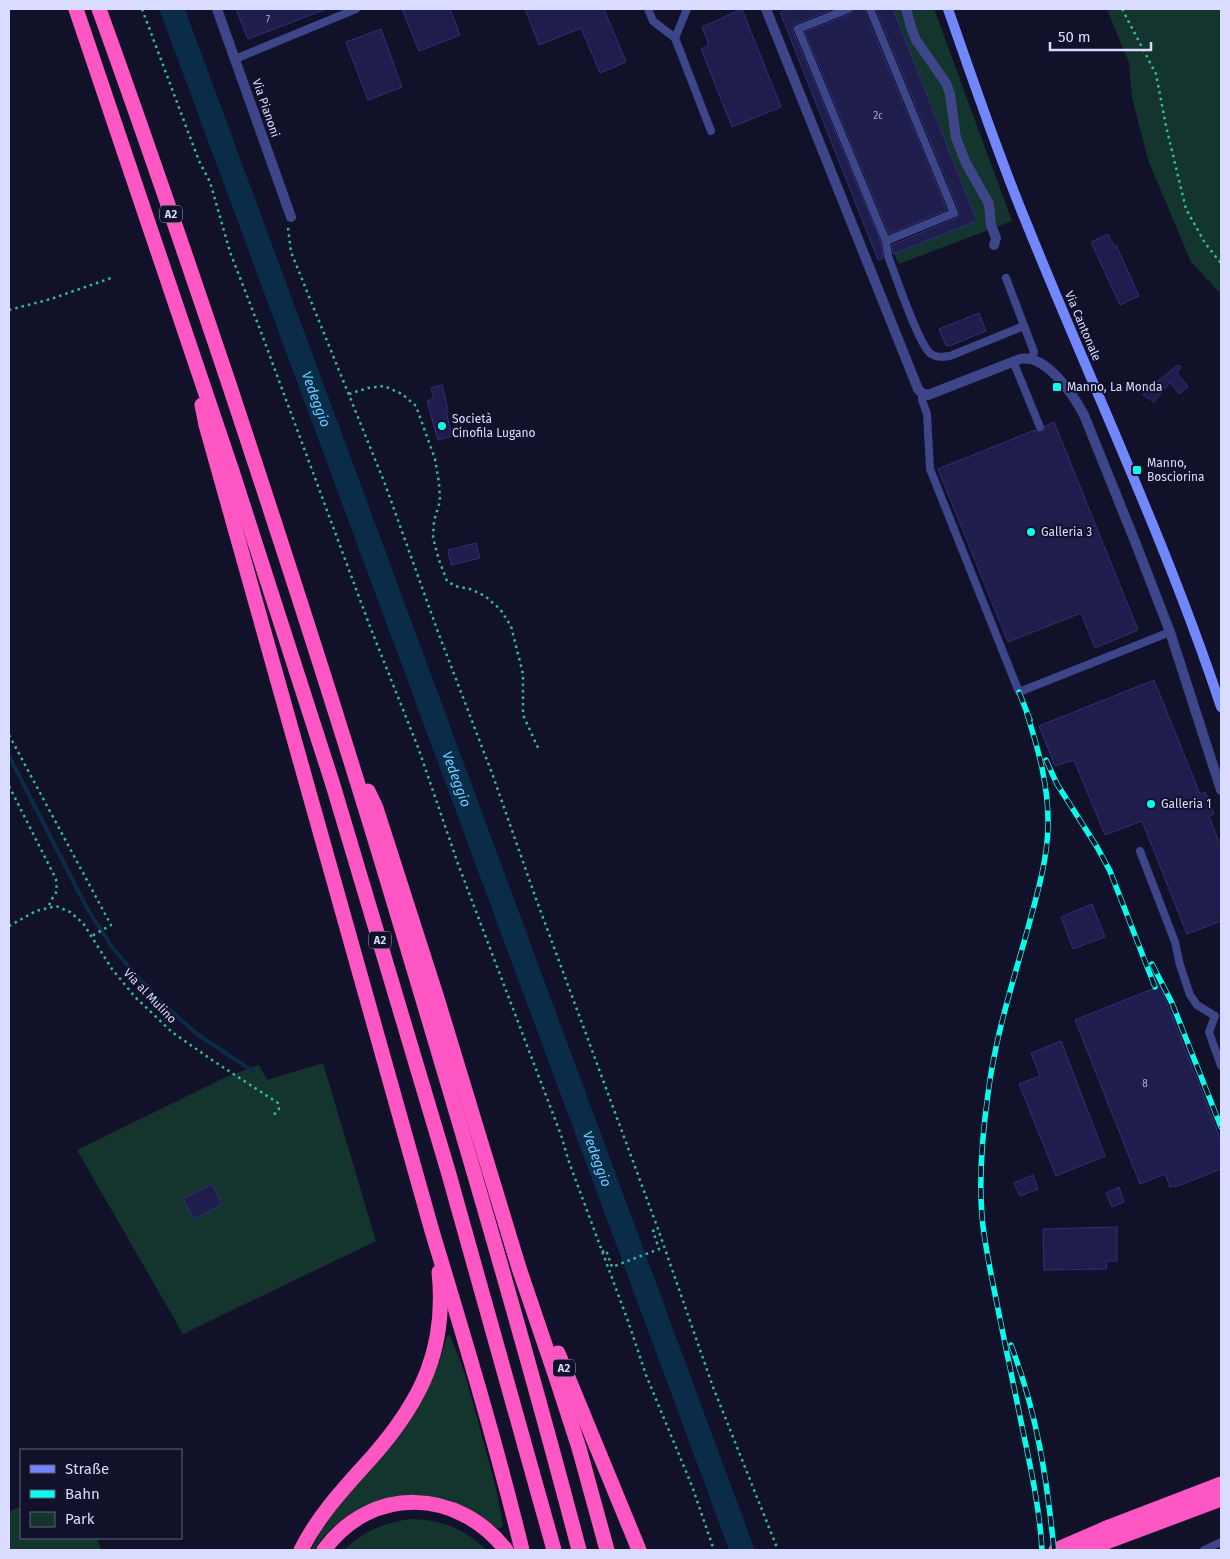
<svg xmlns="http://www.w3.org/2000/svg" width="1230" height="1559" font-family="'Fira Sans',sans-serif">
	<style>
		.green { fill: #14352e }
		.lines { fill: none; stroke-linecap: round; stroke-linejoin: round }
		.stream { stroke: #0b2c49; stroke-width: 4 }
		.river { stroke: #0b2c49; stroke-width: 24 }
		.building { fill: #1e1d4b; stroke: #312f77 }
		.path { stroke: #31bd9d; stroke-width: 2.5; stroke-dasharray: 2.5 4; stroke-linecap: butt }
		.lane { stroke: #3c4689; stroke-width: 8 }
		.street { stroke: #3c4689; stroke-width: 10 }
		.secondary { stroke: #7286fe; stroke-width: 10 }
		.highway { stroke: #fe56c3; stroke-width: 15 }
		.rail-casing { stroke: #07feed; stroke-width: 5.5 }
		.rail { stroke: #11112a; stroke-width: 4; stroke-dasharray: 11; stroke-linecap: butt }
		.poi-dot { fill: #07feed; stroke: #11112a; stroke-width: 2 }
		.labels { text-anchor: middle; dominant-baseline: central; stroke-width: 4; stroke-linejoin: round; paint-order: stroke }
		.number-label { font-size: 10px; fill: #abacd2 }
		.shield { fill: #11112a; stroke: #9e9fbf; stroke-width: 1 }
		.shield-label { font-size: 11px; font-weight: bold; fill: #dadcff }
		.street-label { font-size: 12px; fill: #dadcff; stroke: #11112a }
		.poi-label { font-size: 12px; fill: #dadcff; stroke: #11112a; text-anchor: start }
		.water-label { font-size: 14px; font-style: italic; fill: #69d2fe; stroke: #11112a }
	</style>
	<rect width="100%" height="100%" fill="#11112a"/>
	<g class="green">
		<path d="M 893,9 L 934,9 L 1012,221 L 899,264 L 894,254 L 977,220 Z"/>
		<path d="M 1107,9 L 1221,9 L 1221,294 L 1191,262 L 1148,160 L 1132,97 L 1129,63 Z"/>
		<path d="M 323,1063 L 376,1241 L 183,1334 L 77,1150 L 226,1077 L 259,1065 L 267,1080 Z"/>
		<path d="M 450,1335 L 465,1374 L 496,1488 L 503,1526 L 498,1529 C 442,1478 356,1486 314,1550 L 311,1550 C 319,1534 328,1519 339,1505 C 361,1478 387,1455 406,1426 C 426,1398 438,1369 447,1336 Z"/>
		<path d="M 21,1507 L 21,1538 L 97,1538 L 101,1550 L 9,1550 L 9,1511 Z"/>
		<path d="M 412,1519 C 444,1520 464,1529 487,1550 L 344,1550 C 363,1531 385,1522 412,1519 Z"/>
	</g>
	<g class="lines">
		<path class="stream" d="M 9,756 L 88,910 L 112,947 L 134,973 L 163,1004 L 197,1034 L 254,1072"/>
		<path class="river" id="s1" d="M 172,9 L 742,1550"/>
	</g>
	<g class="building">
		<path d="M 236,9 L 323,9 L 324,10 L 248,39 Z"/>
		<path d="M 402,9 L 450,9 L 460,35 L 419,51 Z"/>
		<path d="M 525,9 L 604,9 L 626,62 L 600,73 L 581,28 L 539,45 Z"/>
		<path d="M 742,9 L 781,107 L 732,127 L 701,49 L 709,45 L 702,27 Z"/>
		<path d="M 788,9 L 833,9 L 796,24 L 793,26 L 793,31 L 881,242 L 883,258 L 878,260 L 780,12 Z"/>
		<path d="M 854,9 L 864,9 L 947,210 L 889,234 L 805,32 L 850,14 Z"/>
		<path d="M 876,9 L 893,9 L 977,221 L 893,254 L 892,245 L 956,218 L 960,213 Z"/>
		<path d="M 381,29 L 402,87 L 368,100 L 346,42 Z"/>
		<path d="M 1108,234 L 1114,246 L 1116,245 L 1139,296 L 1120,305 L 1091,242 Z"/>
		<path d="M 979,313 L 986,331 L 949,346 L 948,345 L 946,346 L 939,329 Z"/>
		<path d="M 1178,365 L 1181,367 L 1177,373 L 1188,387 L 1179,394 L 1170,382 L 1154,402 L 1143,395 L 1153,383 L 1154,384 Z"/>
		<path d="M 442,385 L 448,410 L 446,411 L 452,436 L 438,440 L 427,401 L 434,399 L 431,388 Z"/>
		<path d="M 1054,422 L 1138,630 L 1095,648 L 1081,613 L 1008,642 L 938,469 L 1035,430 L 1039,432 L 1042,432 L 1045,430 L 1045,426 Z"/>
		<path d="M 476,543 L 480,558 L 451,565 L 448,550 Z"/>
		<path d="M 1154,680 L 1200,794 L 1205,792 L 1214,814 L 1209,816 L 1221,847 L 1221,921 L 1187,934 L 1142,821 L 1105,835 L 1074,760 L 1055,766 L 1039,726 Z"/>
		<path d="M 1092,904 L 1105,937 L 1073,949 L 1061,917 Z"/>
		<path d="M 1160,986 L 1221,1140 L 1221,1169 L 1175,1187 L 1174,1186 L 1170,1187 L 1165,1174 L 1140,1184 L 1075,1020 Z"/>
		<path d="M 1061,1041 L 1105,1156 L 1056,1176 L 1019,1084 L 1040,1076 L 1031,1053 Z"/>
		<path d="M 1033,1175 L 1038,1189 L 1020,1196 L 1014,1183 Z"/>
		<path d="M 212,1184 L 222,1204 L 194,1219 L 183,1199 Z"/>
		<path d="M 1119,1187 L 1124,1202 L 1112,1207 L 1106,1193 Z"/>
		<path d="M 1117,1227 L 1117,1261 L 1106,1261 L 1107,1269 L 1044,1270 L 1043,1229 Z"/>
	</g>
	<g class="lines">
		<g class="path">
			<path d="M 142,9 L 199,161 L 210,182 L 230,252 L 261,332 L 369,624 L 419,750 L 458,864 L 561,1135 L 569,1162 L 628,1321 L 646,1375 L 692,1486 L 714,1550"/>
			<path d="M 1122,9 L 1156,74 L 1166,126 L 1186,209 L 1205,243 L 1220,262 L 1221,266"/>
			<path d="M 288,228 L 291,252 L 385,484 L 438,632 L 493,776 L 535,896 L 658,1229 L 713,1387 L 778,1550"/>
			<path d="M 9,310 L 51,299 L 111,278"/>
			<path d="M 349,394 L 368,388 L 384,386 L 402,394 L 416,406 L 435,459 L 439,483 L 440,501 L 434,521 L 433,538 L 439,560 L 447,581 L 455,586 L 470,589 L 485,596 L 500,609 L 511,626 L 523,674 L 523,715 L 539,750"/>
			<path d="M 9,735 L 111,925 L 90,937"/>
			<path d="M 9,786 L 56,879 L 57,891 L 50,902 L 49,908"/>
			<path d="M 9,926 L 36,911 L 56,906 L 70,912 L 83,923 L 112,969 L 135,997 L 172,1032 L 212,1060 L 278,1103 L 279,1109 L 272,1117"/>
			<path d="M 602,1252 L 606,1250 L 612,1267 L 659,1249 L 653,1231 L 658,1229"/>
		</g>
		<g class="lane">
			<path d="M 648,9 L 653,21 L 675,38 L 711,131"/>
			<path d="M 848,9 L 798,29 L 886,241 L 954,213 L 870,9"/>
			<path d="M 675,38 L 687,9"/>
			<path d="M 235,59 L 356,9"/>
			<path d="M 886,241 L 888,256 C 895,274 919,346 931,354 C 937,358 943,357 950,356 L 1024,326"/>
			<path d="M 1006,278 L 1034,352 L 1032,358"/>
			<path d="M 1013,361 L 1040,427"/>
			<path d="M 922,393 L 922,400 L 927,414 L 930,469 L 1019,692 L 1170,632"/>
			<path d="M 1140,851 L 1175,942 L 1180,965 L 1190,995 L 1197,1005 L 1215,1016 L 1209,1032 L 1221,1066"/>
			<path d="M 1204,1550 L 1221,1542"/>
		</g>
		<g class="street">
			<path d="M 217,9 L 291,217"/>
			<path d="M 766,9 L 918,389 L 922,393 L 928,395 L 1020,359 C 1046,353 1074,396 1084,415 L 1136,544 L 1170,632 L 1221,790"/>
			<path d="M 906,9 L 912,30 L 916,40 L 946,83 L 950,94 L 956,138 L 966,163 L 989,204 L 991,225 L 996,238 L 994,245"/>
		</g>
		<path class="secondary" d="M 948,9 C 973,80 997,152 1026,222 C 1091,384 1166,541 1221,707"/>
		<g class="highway">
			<path d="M 76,9 L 232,471 L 333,785 L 448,1171 L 554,1550"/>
			<path d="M 99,9 C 144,133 187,259 229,384 C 281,541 332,698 380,856 C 449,1086 518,1317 579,1550"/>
			<path d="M 202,405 L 206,425 L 432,1231 C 464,1337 496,1443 522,1550"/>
			<path d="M 368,791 L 376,808 L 437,998 L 519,1268 L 557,1380 L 579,1448 L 607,1550"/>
			<path d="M 558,1353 L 639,1550"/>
			<path d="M 301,1550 C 319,1514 346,1486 373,1456 C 422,1400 447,1348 439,1272"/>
			<path d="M 324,1550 C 371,1485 458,1488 506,1550"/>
			<path d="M 1056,1550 L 1109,1527 L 1221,1484"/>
			<path d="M 1085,1550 L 1221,1499"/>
		</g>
		<defs>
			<g id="rail">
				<path d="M 1019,692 L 1030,720"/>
				<path d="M 1027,714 C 1039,751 1049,788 1048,827 C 1047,862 1037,894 1028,928 C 1013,982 995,1037 988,1094 C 982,1137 978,1183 983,1226 C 987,1258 994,1288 1000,1319 C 1008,1358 1016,1397 1024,1436 C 1032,1474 1040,1512 1042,1550"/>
				<path d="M 1046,760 L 1057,784 L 1097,847 L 1110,871 L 1155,987"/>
				<path d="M 1152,964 L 1172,1003 L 1221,1127"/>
				<path d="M 1011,1345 C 1037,1413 1047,1479 1054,1550"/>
			</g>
		</defs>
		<use href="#rail" class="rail-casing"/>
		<use href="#rail" class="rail"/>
	</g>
	<g class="poi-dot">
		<rect x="1052" y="382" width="10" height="10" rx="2.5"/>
		<circle cx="442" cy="426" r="5"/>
		<rect x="1132" y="465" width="10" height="10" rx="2.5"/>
		<circle cx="1031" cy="532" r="5"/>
		<circle cx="1151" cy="804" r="5"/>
	</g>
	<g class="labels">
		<g class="number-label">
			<text x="268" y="20">7</text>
			<text x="878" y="116">2c</text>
			<text x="1145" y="1084">8</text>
		</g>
		<g class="shield">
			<rect x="160" y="205.5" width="22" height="17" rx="4"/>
			<rect x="369" y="931.5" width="22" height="17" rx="4"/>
			<rect x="553" y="1359.5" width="22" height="17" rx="4"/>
		</g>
		<g class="shield-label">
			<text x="171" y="214">A2</text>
			<text x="380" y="940">A2</text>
			<text x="564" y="1368">A2</text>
		</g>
		<g class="street-label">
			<text transform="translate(266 108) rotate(71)">Via Pianoni</text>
			<text transform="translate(1083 326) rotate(67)">Via Cantonale</text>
			<text transform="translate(150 996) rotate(46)">Via al Mulino</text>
		</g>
		<g class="poi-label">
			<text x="1067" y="387">Manno, La Monda</text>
			<text x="452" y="419">Società<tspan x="452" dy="14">Cinofila Lugano</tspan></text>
			<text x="1147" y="463">Manno,<tspan x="1147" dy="14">Bosciorina</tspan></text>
			<text x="1041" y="532">Galleria 3</text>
			<text x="1161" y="804">Galleria 1</text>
		</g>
		<g class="water-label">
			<text stroke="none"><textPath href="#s1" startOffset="416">Vedeggio</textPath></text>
			<text stroke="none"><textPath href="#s1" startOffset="821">Vedeggio</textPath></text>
			<text stroke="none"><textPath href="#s1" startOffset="1226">Vedeggio</textPath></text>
		</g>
	</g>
	<rect width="1230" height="1559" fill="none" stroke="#dadcff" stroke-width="20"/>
	<rect x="20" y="1449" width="162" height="90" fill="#11112a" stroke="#61627f"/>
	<rect x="30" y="1465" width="25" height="8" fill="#7286fe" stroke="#61627f"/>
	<text x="65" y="1474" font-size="15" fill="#dadcff">Straße</text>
	<rect x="30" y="1490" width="25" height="8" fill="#07feed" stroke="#61627f"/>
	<text x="65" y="1499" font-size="15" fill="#dadcff">Bahn</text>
	<rect x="30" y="1512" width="25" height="15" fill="#14352e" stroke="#61627f"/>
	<text x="65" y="1524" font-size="15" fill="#dadcff">Park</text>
	<path d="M1050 42v8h101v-8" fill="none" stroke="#dadcff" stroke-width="2.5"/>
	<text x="1058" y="42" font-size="15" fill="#dadcff" stroke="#11112a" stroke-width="4" paint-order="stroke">50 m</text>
</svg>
